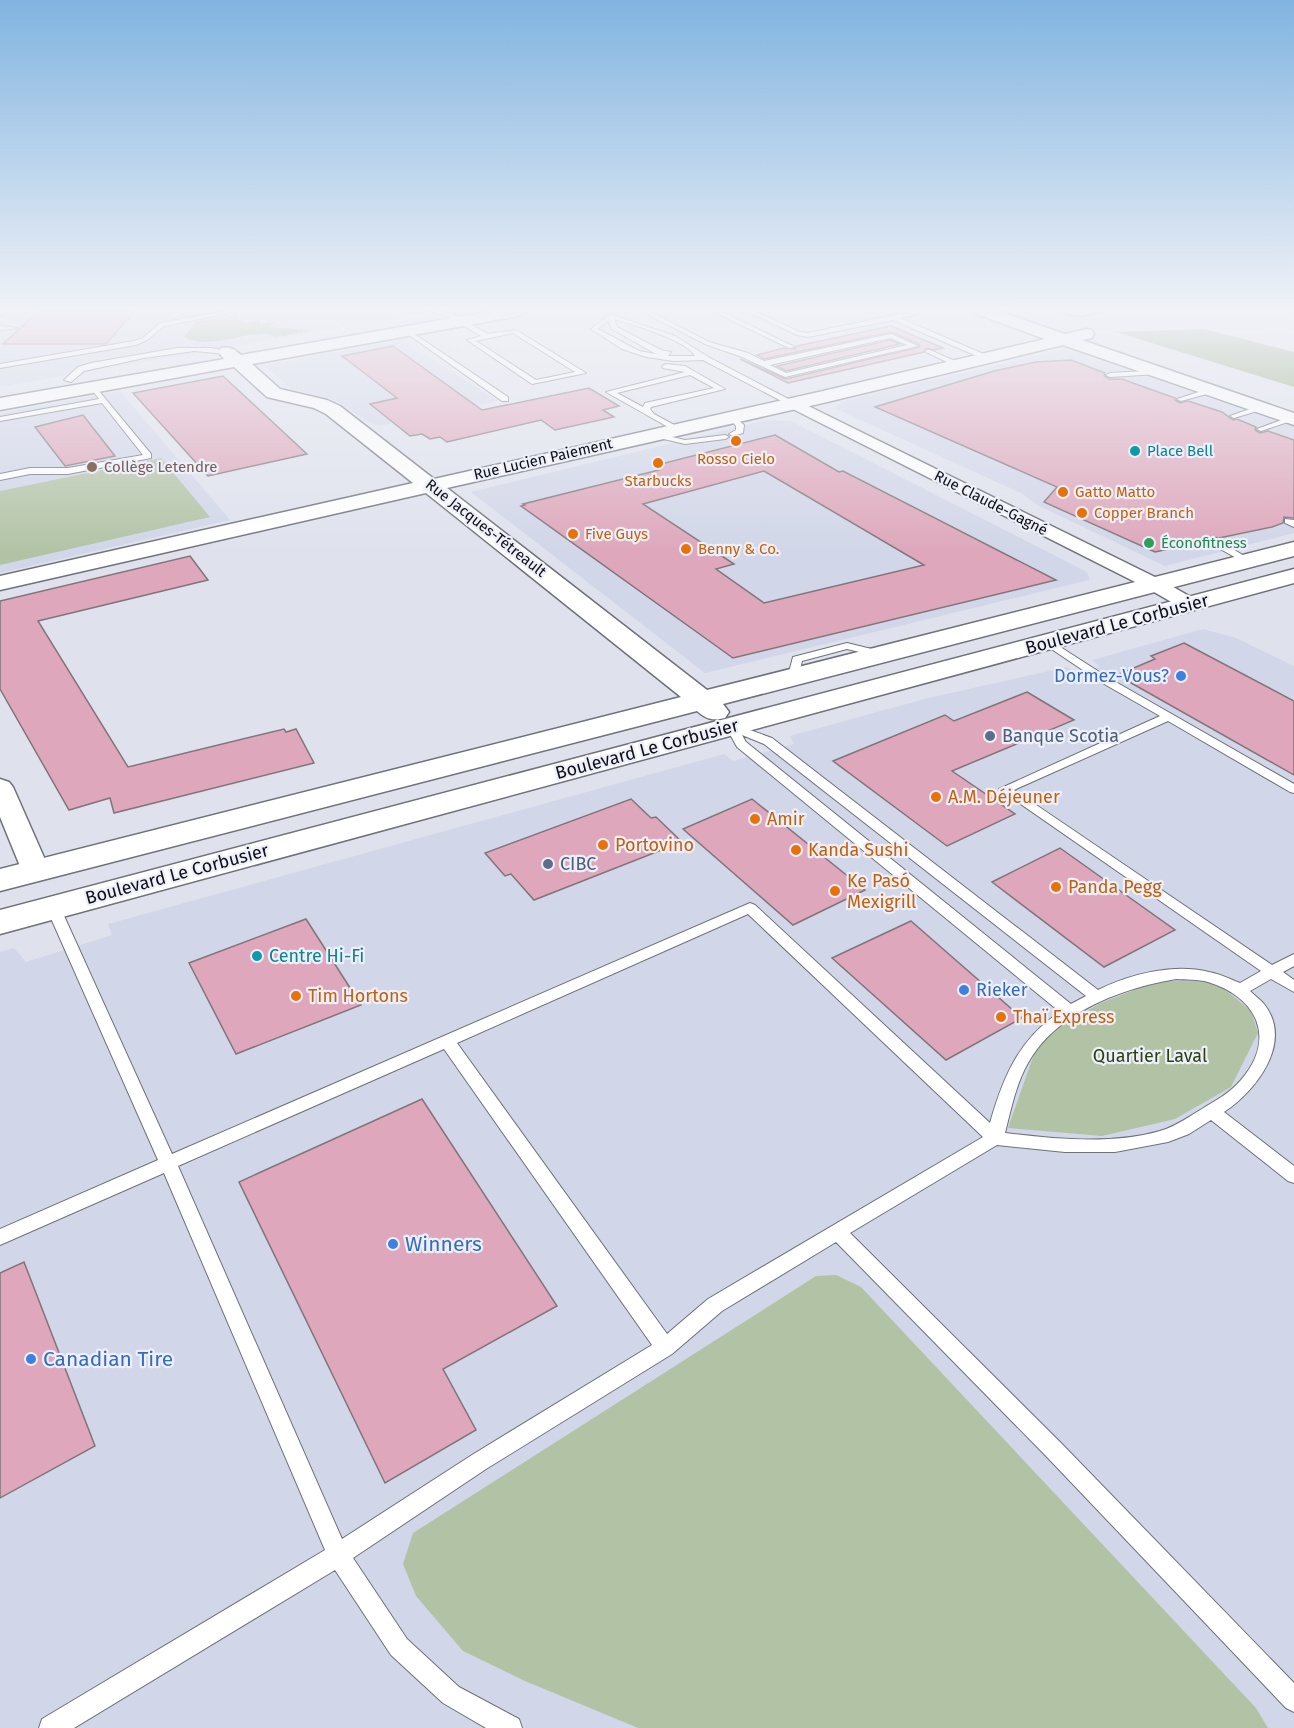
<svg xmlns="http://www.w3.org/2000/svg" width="1294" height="1728" font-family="'Fira Sans',sans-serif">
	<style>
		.built { fill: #d1d6e8 }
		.green { fill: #b2c3a5 }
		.forest { fill: #8ea67a }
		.building { fill: #dea7bb; stroke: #807579; stroke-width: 1.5; fill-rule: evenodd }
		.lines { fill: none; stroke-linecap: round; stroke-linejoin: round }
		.service-casing { stroke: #6f717a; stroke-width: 2 }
		.minor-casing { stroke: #6f717a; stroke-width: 3 }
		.tertiary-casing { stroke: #6f717a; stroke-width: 3 }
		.service { fill: #fff; fill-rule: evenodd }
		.minor { fill: #fff; fill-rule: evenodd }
		.tertiary { fill: #fff; fill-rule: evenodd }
		.food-dot { fill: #e8710a; stroke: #edeffa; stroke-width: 2 }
		.culture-dot { fill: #0f9aa8; stroke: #edeffa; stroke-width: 2 }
		.education-dot { fill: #8d6e63; stroke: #edeffa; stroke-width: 2 }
		.leisure-dot { fill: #2e9e5b; stroke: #edeffa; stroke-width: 2 }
		.shop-dot { fill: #3f7fe0; stroke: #edeffa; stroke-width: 2 }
		.service-dot { fill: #5c6f8a; stroke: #edeffa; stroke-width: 2 }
		.labels { text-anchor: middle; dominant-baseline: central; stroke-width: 4.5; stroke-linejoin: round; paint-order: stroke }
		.far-culture-label { font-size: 15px; fill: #0d838f; stroke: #edeffa; text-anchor: start }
		.far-street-label { font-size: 15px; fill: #0f1013; stroke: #edeffa }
		.far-food-label { font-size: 15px; fill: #c56008; stroke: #edeffa; text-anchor: start }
		.far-education-label { font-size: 15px; fill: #785e54; stroke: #edeffa; text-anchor: start }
		.far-leisure-label { font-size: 15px; fill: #27864d; stroke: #edeffa; text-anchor: start }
		.street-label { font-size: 18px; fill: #0f1013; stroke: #edeffa }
		.shop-label { font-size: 18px; fill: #366cbe; stroke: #edeffa; text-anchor: end }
		.service-label { font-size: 18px; fill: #4e5e75; stroke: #edeffa; text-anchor: start }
		.food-label { font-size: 18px; fill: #c56008; stroke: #edeffa; text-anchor: start }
		.culture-label { font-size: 18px; fill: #0d838f; stroke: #edeffa; text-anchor: start }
		.park-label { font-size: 18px; fill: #2a4110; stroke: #edeffa }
		.near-shop-label { font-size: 21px; fill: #366cbe; stroke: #edeffa; text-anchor: start }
	</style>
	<rect width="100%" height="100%" fill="#dfe2ed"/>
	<g class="built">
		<path d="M 0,311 L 436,311 L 0,387 Z"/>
		<path d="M 402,340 L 498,401 L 379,426 L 368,422 L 337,401 L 292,389 L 264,365 Z"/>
		<path d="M 1066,349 L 1294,427 L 1294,533 L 1165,566 L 1037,505 L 1023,494 L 843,412 L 835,407 L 842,401 Z"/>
		<path d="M 120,391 L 230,520 L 0,573 L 0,413 Z"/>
		<path d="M 767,420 L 791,421 L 1085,571 L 1088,574 L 1089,580 L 705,673 L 471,492 Z"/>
		<path d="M 1203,629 L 1236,638 L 1294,666 L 1294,1728 L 0,1728 L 0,952 L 14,948 L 26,962 L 112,935 L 108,924 L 688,764 L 724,754 L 733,761 L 794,744 L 790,736 L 928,698 L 1067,667 L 1075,672 L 1100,667 L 1092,660 Z"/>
	</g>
	<g class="green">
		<path d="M 161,458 L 210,517 L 0,565 L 0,491 Z"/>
		<path d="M 1157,981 L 1215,981 L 1251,1011 L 1258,1033 L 1231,1087 L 1175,1119 L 1102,1136 L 1008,1128 L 1040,1037 L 1101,1003 Z"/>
		<path d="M 836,1275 L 861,1287 L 1256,1708 L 1268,1728 L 638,1728 L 525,1681 L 463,1651 L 416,1596 L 403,1564 L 413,1533 L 816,1276 Z"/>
	</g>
	<g class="forest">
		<path d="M 237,315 L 241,316 L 235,318 L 246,323 L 259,320 L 262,323 L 274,323 L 269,327 L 312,330 L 285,336 L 279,335 L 278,337 C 271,337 271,334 265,334 C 239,333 208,350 184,337 L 196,322 Z"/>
		<path d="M 1204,329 L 1294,352 L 1294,387 L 1116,332 Z"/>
	</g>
	<g class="building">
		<path d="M 39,311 L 135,311 L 106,344 L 3,344 Z"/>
		<path d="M 891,326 L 943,348 L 935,350 L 926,348 L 924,352 L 788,383 L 740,359 L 786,379 L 920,347 L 919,344 L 891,332 L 764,359 L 757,355 L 784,348 L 795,349 L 797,346 Z"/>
		<path d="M 890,340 L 900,344 L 786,371 L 777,366 Z"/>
		<path d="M 393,346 L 482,410 L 589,388 L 619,406 L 603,410 L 614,417 L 555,430 L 541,420 L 447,442 L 440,437 L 430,439 L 422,434 L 410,436 L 370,404 L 397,398 L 342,356 Z"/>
		<path d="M 1071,360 L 1105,373 L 1104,376 L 1109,379 L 1122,379 L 1175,398 L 1175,400 L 1180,403 L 1188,401 L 1222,412 L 1233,420 L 1237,419 L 1256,427 L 1255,430 L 1260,433 L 1268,431 L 1294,440 L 1294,518 L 1284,517 L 1283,523 L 1272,527 L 1219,538 L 1208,536 L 1206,541 L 1155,552 L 1044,502 L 1057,487 L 875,407 L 994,371 L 1036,362 Z"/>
		<path d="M 223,376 L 307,454 L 208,476 L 133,393 Z"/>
		<path d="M 83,415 L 115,456 L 65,466 L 35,427 Z"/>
		<path d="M 775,435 L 839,472 L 843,471 L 1056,580 L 733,658 L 521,506 L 525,505 L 523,504 L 659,470 L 653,466 ZM 764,471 L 924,565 L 764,603 L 716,569 L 734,564 L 643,504 Z"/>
		<path d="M 190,556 L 208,580 L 38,621 L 128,767 L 284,729 L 286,732 L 296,729 L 314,763 L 114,813 L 110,798 L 69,810 L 0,689 L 0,601 Z"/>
		<path d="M 1184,643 L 1294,701 L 1294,775 L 1117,675 L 1155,659 L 1151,656 Z"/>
		<path d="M 1027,692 L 1074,720 L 952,771 L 1015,814 L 947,846 L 833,761 L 945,715 L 954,721 Z"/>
		<path d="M 631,799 L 651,818 L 656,817 L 682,842 L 534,900 L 511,874 L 505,876 L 485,853 Z"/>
		<path d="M 752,799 L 865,890 L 793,925 L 683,829 Z"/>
		<path d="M 1060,848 L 1175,930 L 1104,967 L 992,882 Z"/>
		<path d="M 306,919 L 361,1005 L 236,1054 L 189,963 Z"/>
		<path d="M 911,921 L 1022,1018 L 946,1060 L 832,958 Z"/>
		<path d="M 422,1099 L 557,1306 L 443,1369 L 476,1430 L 385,1483 L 239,1182 Z"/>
		<path d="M 24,1262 L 95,1446 L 0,1498 L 0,1273 Z"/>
	</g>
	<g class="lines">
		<defs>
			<g id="service">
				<path d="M 9,311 L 0,317 L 2,311 Z"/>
				<path d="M 225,311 L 240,311 L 164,326 L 147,340 L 136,345 L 0,368 L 0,364 L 134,341 L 143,338 L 160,323 Z"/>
				<path d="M 429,311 L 451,313 L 488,334 L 516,330 L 586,373 L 532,384 L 467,340 L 481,336 L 447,316 ZM 513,333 L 575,372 L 536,380 L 476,341 Z"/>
				<path d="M 641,311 L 649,311 L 709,342 L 748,353 L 764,361 L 891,334 L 918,346 L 785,377 L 742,357 L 705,344 ZM 890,338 L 907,345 L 786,373 L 770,365 Z"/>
				<path d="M 712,311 L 720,311 L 795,347 L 789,348 Z"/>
				<path d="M 746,311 L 754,311 L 800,332 L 808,333 L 909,312 L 908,311 L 917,311 L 918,314 L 900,318 L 993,358 L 986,360 L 893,320 L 808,337 L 797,335 Z"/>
				<path d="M 610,314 L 675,336 L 710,358 L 796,403 L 789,405 L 703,360 L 674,361 L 646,357 L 622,349 L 591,329 ZM 614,319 C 632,324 688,341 695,356 L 668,356 L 671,352 L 661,350 L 617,327 ZM 608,321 L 612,329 L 656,354 L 667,356 L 639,351 L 598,329 Z"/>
				<path d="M 0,326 L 18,328 L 0,330 Z"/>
				<path d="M 407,329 L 508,397 L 508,401 L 502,401 L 405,332 Z"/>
				<path d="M 177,348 L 211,348 L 231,352 L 227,354 L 194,351 L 144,358 L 84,371 L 71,382 L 64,380 L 78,367 L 91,363 Z"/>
				<path d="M 926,350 L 930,350 L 964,365 L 957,367 L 926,352 Z"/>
				<path d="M 666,364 L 685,366 L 725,389 L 651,407 L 650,409 L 654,414 L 678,427 L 678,431 L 675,431 L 606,392 L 685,372 L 663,368 L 662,366 ZM 690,375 L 714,388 L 645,403 L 643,407 L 617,393 Z"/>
				<path d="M 1161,370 L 1162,372 L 1158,374 L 1110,377 L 1106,375 L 1110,373 Z"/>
				<path d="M 94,385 L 151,454 L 151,458 L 68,474 L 30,474 L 0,480 L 0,474 L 30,468 L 68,468 L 143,455 L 102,403 L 0,421 L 0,417 L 99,399 L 90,387 Z"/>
				<path d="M 1211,388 L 1214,388 L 1214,392 L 1181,401 L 1177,399 Z"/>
				<path d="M 1261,405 L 1265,407 L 1264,409 L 1234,418 L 1230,416 Z"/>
				<path d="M 731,414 L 744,425 L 743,433 L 733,436 L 729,434 L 736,430 L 736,426 L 727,416 Z"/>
				<path d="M 1292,416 L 1294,420 L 1261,431 L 1257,429 Z"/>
				<path d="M 651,432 L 685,440 L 725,435 L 729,437 L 725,439 L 685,444 L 651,436 Z"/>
				<path d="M 1285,519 L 1294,520 L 1294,527 L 1285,523 Z"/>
				<path d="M 1208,538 L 1214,538 L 1253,561 L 1245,563 L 1208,542 Z"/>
				<path d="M 1048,639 L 1107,677 L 1294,784 L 1294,793 L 1290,792 L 1168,721 L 1014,790 L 1272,965 L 1294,954 L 1294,966 L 1283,972 L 1294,980 L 1294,992 L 1271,979 L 1250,991 C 1254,995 1260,999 1264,1004 C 1294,1042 1256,1091 1224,1112 L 1294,1166 L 1294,1183 L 1288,1181 L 1211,1120 L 1189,1134 L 1168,1142 L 1115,1152 L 1065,1152 L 997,1145 L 850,1233 L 1061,1443 L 1294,1683 L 1294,1712 L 1286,1708 L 1047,1457 L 836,1242 L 722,1311 L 672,1354 L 486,1469 L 353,1558 L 407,1639 L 459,1687 L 519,1719 L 522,1728 L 486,1728 L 443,1703 L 391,1655 L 335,1570 L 74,1728 L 39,1728 L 42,1719 L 325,1550 L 164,1173 L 0,1245 L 0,1229 L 158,1160 L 46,907 L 48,904 L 58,904 L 60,907 L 172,1154 L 750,903 L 755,905 L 990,1123 C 1003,1077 1019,1039 1060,1012 L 737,747 L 726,727 L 732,723 L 736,725 L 772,738 L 1098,990 C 1130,974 1174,963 1209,972 C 1220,974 1230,979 1240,983 L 1261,971 L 999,789 L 1160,716 L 1099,681 L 1044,644 L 1044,640 ZM 742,735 L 764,744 L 1086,996 L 1071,1004 L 746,742 ZM 748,914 L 983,1137 L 708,1299 L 667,1334 L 457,1043 ZM 1176,979 C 1186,980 1198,979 1208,982 C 1257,997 1277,1038 1241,1080 C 1231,1092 1217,1100 1205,1107 C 1190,1116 1177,1126 1160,1131 C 1111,1145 1055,1139 1005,1133 C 1011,1109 1016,1084 1028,1063 C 1056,1012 1123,988 1176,979 ZM 444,1049 L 652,1345 L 472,1455 L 342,1539 L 178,1166 Z"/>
				<path d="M 847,643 L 884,652 L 885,654 L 880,657 L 847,649 L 802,661 L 798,678 L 794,679 L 788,676 L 793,657 Z"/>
			</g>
			<g id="minor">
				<path d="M 1060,311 L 1097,311 C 1089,317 1068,317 1060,311 Z"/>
				<path d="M 792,398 L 1161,580 L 1196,600 L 1199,604 L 1196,608 L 1182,608 L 1147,588 L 787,406 L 784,403 Z"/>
				<path d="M 0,779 L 9,782 L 13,787 L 50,871 L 46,877 L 36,880 L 26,877 L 22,871 L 0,817 Z"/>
			</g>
			<g id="tertiary">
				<path d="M 492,311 L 527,311 L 519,316 L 252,364 L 280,389 L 327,400 L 340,406 L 434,479 L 823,391 L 1045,339 L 976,314 L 974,311 L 998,311 L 1065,334 L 1086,329 L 1092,330 L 1094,334 L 1092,338 L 1082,340 L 1294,413 L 1294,425 L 1063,345 L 823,403 L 447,488 L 707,690 L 1294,542 L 1294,556 L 723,704 L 729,712 L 725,718 C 712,721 706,719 697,711 L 0,891 L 0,869 L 681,697 L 426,493 L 0,590 L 0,576 L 413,483 L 326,414 L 314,408 L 267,397 L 234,367 L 0,410 L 0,398 L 224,359 L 218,352 L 221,348 C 230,346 234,349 241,355 Z"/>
				<path d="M 1294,569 L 1294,583 L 0,934 L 0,910 Z"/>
			</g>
		</defs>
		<use href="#service" class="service-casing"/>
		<use href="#minor" class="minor-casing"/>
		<use href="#tertiary" class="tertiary-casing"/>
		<use href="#service" class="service"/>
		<use href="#minor" class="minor"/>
		<use href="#tertiary" class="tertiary"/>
	</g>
	<linearGradient id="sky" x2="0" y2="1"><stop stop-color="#81b4e0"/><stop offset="0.56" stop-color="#f1f2f7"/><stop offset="1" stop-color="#f1f2f7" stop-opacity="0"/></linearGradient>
	<rect width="1294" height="553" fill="url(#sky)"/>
	<g class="food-dot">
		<circle cx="736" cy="441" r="6"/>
		<circle cx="658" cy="463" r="6"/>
		<circle cx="1063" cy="492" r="6"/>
		<circle cx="1082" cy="513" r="6"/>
		<circle cx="573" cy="534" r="6"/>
		<circle cx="686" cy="549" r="6"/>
		<circle cx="936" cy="797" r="6"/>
		<circle cx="755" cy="819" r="6"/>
		<circle cx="603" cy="845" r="6"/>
		<circle cx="796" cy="850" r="6"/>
		<circle cx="1056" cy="887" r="6"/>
		<circle cx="835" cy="891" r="6"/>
		<circle cx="296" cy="996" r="6"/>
		<circle cx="1001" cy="1017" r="6"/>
	</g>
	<g class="culture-dot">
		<circle cx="1135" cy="451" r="6"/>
		<circle cx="257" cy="956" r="6"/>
	</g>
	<circle class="education-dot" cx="92" cy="467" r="6"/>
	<circle class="leisure-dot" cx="1149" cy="543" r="6"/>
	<g class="shop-dot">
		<circle cx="1181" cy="676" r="6"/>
		<circle cx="964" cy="990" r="6"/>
		<circle cx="393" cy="1244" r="6"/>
		<circle cx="31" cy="1359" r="6"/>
	</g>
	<g class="service-dot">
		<circle cx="990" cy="736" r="6"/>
		<circle cx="548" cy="864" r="6"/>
	</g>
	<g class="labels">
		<g class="far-culture-label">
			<text x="1147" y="451">Place Bell</text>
		</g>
		<g class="far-street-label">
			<text transform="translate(543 459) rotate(-13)">Rue Lucien Paiement</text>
			<text transform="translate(991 503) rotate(27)">Rue Claude-Gagné</text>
			<text transform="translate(486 528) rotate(38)">Rue Jacques-Tétreault</text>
		</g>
		<g class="far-food-label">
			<text x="736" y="459" text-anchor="middle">Rosso Cielo</text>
			<text x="658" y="481" text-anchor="middle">Starbucks</text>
			<text x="1075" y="492">Gatto Matto</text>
			<text x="1094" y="513">Copper Branch</text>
			<text x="585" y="534">Five Guys</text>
			<text x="698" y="549">Benny &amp; Co.</text>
		</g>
		<g class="far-education-label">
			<text x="104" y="467">Collège Letendre</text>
		</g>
		<g class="far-leisure-label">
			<text x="1161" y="543">Éconofitness</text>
		</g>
		<g class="street-label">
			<text transform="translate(1117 624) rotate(-15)">Boulevard Le Corbusier</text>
			<text transform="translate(647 749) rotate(-15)">Boulevard Le Corbusier</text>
			<text transform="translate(177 874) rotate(-15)">Boulevard Le Corbusier</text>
		</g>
		<g class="shop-label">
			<text x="1169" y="676">Dormez-Vous?</text>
			<text x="976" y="990" text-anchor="start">Rieker</text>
		</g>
		<g class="service-label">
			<text x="1002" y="736">Banque Scotia</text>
			<text x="560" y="864">CIBC</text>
		</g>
		<g class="food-label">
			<text x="948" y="797">A.M. Déjeuner</text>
			<text x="767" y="819">Amir</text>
			<text x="615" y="845">Portovino</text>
			<text x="808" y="850">Kanda Sushi</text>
			<text x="847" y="881">Ke Pasó<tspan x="847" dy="21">Mexigrill</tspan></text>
			<text x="1068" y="887">Panda Pegg</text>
			<text x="308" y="996">Tim Hortons</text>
			<text x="1013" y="1017">Thaï Express</text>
		</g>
		<g class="culture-label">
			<text x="269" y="956">Centre Hi-Fi</text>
		</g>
		<g class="park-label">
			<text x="1150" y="1056">Quartier Laval</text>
		</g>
		<g class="near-shop-label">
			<text x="405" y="1244">Winners</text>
			<text x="43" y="1359">Canadian Tire</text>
		</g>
	</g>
</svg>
